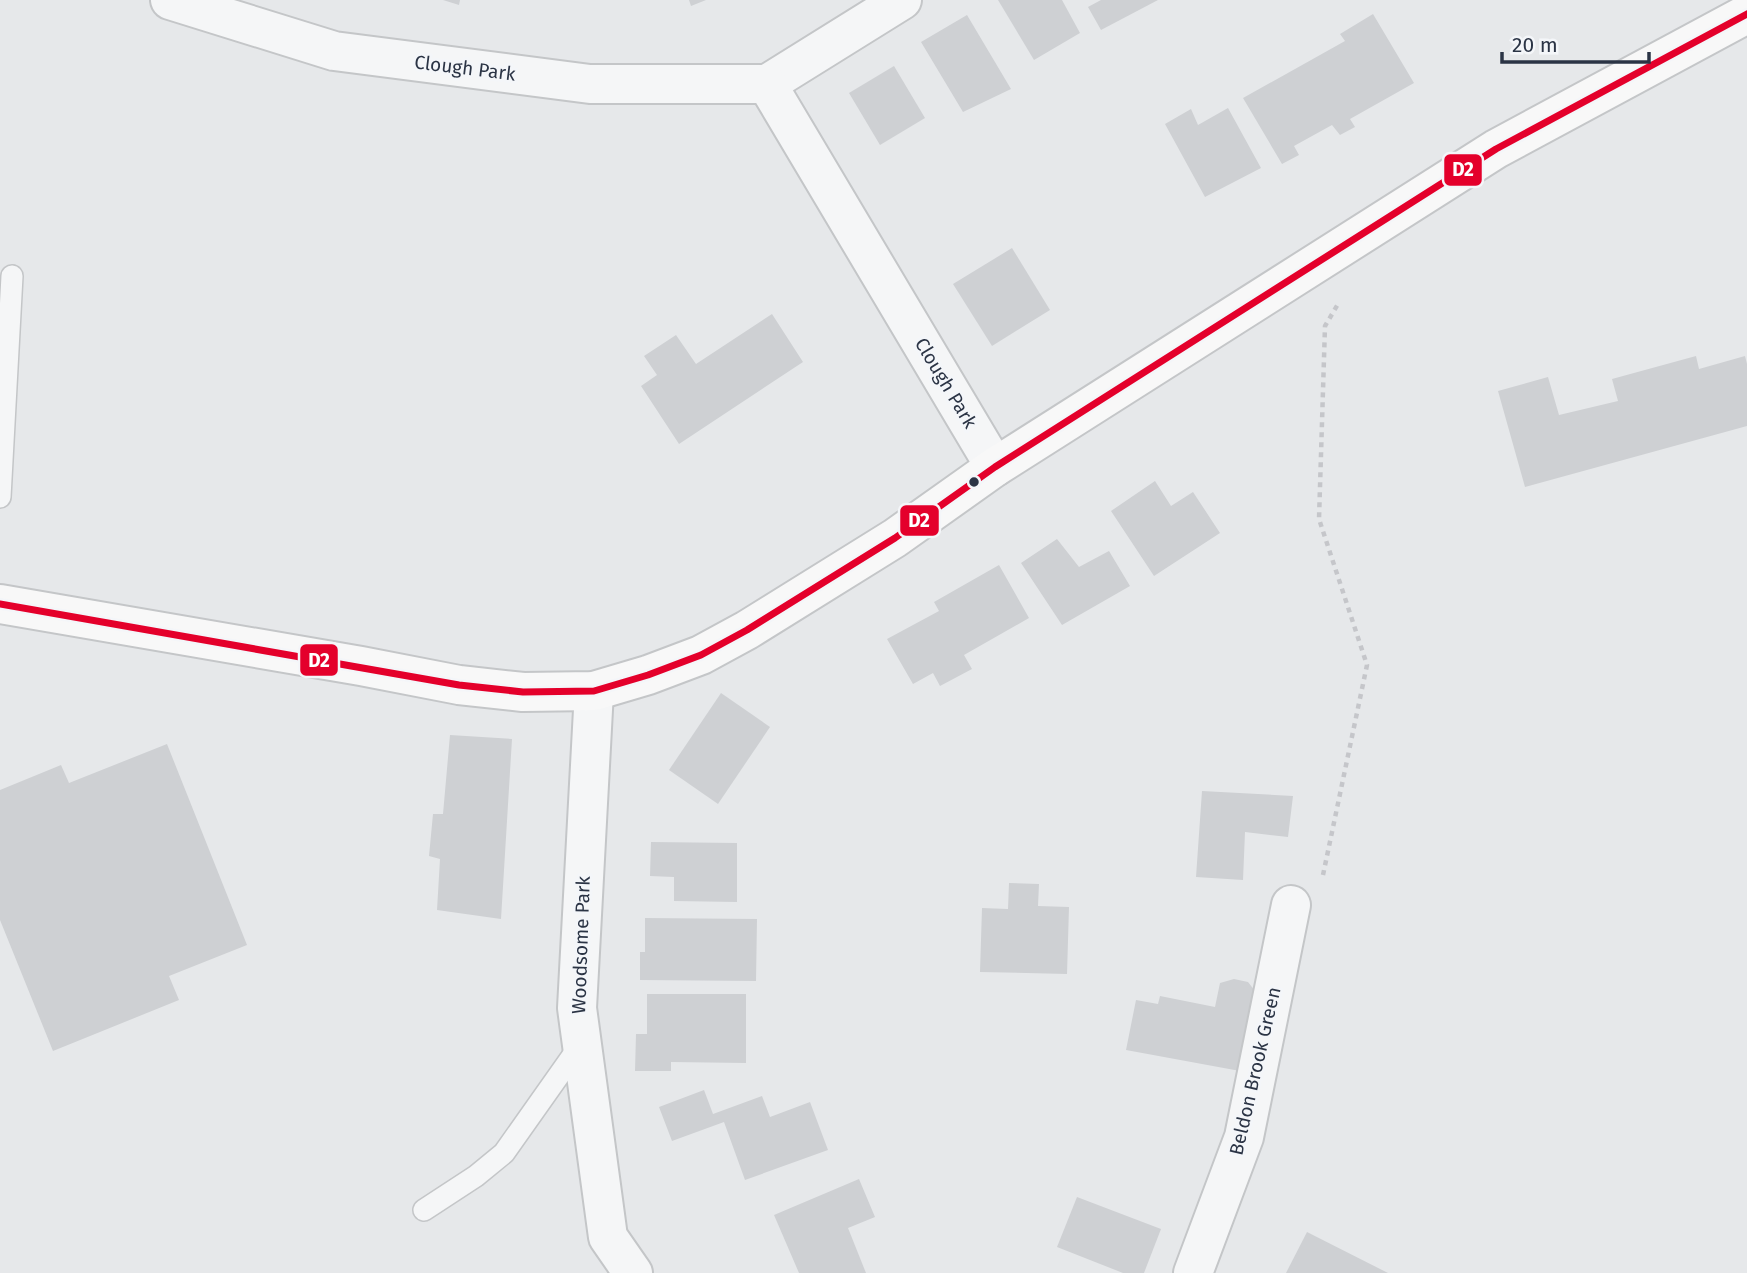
<svg xmlns="http://www.w3.org/2000/svg" width="1747" height="1273" font-family="'Fira Sans',sans-serif">
	<style>
		.building { fill: #ced0d3 }
		.lines { fill: none; stroke-linecap: round; stroke-linejoin: round }
		.lane-casing { stroke: #c4c6c8; stroke-width: 24 }
		.street-casing { stroke: #c4c6c8; stroke-width: 42 }
		.secondary-casing { stroke: #c4c6c8; stroke-width: 42 }
		.path { stroke: #c5c6ca; stroke-width: 4.5; stroke-dasharray: 5 5; stroke-linecap: butt }
		.lane { stroke: #f5f6f7; stroke-width: 21 }
		.street { stroke: #f5f6f7; stroke-width: 38 }
		.secondary { stroke: #f8f8f8; stroke-width: 38 }
		.bus-1-casing { stroke: #f4f6f9; stroke-width: 12 }
		.bus-1 { stroke: #e4002b; stroke-width: 7 }
		.bus-dot { fill: #2b3445; stroke: #f4f6f9; stroke-width: 2.5 }
		.labels { text-anchor: middle; dominant-baseline: central; stroke-width: 6; stroke-linejoin: round; paint-order: stroke }
		.street-label { font-size: 19px; fill: #2b3445; stroke: #f4f6f9 }
		.line-badge { stroke: #f4f6f9; stroke-width: 2.5 }
		.badge-label { font-size: 19px; text-anchor: middle; font-weight: bold; fill: #fff }
	</style>
	<rect width="100%" height="100%" fill="#e6e8ea"/>
	<g class="building">
		<path d="M 443,0 L 460,0 L 459,5 Z"/>
		<path d="M 689,0 L 706,0 L 691,6 Z"/>
		<path d="M 998,0 L 1062,0 L 1080,33 L 1034,60 Z"/>
		<path d="M 1101,0 L 1158,0 L 1101,30 L 1088,7 Z"/>
		<path d="M 1373,14 L 1414,83 L 1350,119 L 1355,127 L 1340,135 L 1332,125 L 1294,146 L 1299,155 L 1282,164 L 1243,98 L 1345,41 L 1340,34 Z"/>
		<path d="M 967,15 L 1011,89 L 963,112 L 921,42 Z"/>
		<path d="M 894,66 L 925,118 L 880,145 L 849,93 Z"/>
		<path d="M 1228,108 L 1261,168 L 1205,197 L 1165,124 L 1191,109 L 1198,125 Z"/>
		<path d="M 1012,248 L 1050,310 L 992,346 L 953,284 Z"/>
		<path d="M 772,314 L 803,362 L 679,444 L 641,386 L 657,375 L 644,356 L 676,335 L 696,364 Z"/>
		<path d="M 1696,356 L 1699,369 L 1745,356 L 1747,364 L 1747,426 L 1525,487 L 1498,391 L 1548,377 L 1559,415 L 1618,401 L 1612,379 Z"/>
		<path d="M 1155,481 L 1171,506 L 1193,492 L 1220,533 L 1154,576 L 1111,511 Z"/>
		<path d="M 1057,539 L 1079,567 L 1109,551 L 1130,586 L 1062,625 L 1021,563 Z"/>
		<path d="M 999,565 L 1029,618 L 964,655 L 972,669 L 940,686 L 933,673 L 913,684 L 887,639 L 939,611 L 934,602 Z"/>
		<path d="M 721,693 L 770,727 L 718,804 L 669,770 Z"/>
		<path d="M 450,735 L 512,739 L 501,919 L 437,910 L 440,859 L 429,856 L 433,814 L 443,814 Z"/>
		<path d="M 167,744 L 247,945 L 169,976 L 179,1000 L 53,1051 L 0,920 L 0,790 L 61,765 L 69,783 Z"/>
		<path d="M 1202,791 L 1293,796 L 1288,837 L 1245,832 L 1243,880 L 1196,877 Z"/>
		<path d="M 651,842 L 737,843 L 737,902 L 674,901 L 674,877 L 650,876 Z"/>
		<path d="M 1009,883 L 1039,884 L 1038,906 L 1069,907 L 1067,974 L 980,972 L 982,908 L 1008,909 Z"/>
		<path d="M 645,918 L 757,919 L 756,981 L 640,980 L 640,952 L 645,952 Z"/>
		<path d="M 1234,979 L 1248,982 L 1255,991 L 1240,1071 L 1126,1050 L 1136,1000 L 1158,1004 L 1160,996 L 1215,1007 L 1220,983 Z"/>
		<path d="M 647,994 L 746,994 L 746,1063 L 671,1062 L 671,1071 L 635,1071 L 636,1034 L 647,1034 Z"/>
		<path d="M 704,1090 L 713,1114 L 762,1096 L 770,1117 L 810,1102 L 828,1150 L 745,1180 L 724,1122 L 672,1141 L 659,1107 Z"/>
		<path d="M 859,1179 L 875,1217 L 848,1228 L 866,1273 L 799,1273 L 774,1215 Z"/>
		<path d="M 1077,1197 L 1161,1229 L 1144,1273 L 1123,1273 L 1057,1247 Z"/>
		<path d="M 1307,1232 L 1388,1273 L 1286,1273 Z"/>
	</g>
	<g class="lines">
		<defs>
			<g id="lane">
				<path d="M 0,497 L 12,276"/>
				<path d="M 424,1210 L 476,1176 L 504,1153 L 581,1044"/>
			</g>
			<g id="street">
				<path d="M 170,0 L 334,51 L 590,84 L 767,84 L 902,0"/>
				<path d="M 767,84 L 995,467"/>
				<path d="M 594,691 L 577,1008 L 608,1237 L 633,1273"/>
				<path d="M 1193,1273 L 1244,1137 L 1291,905"/>
			</g>
			<path id="secondary" d="M 0,604 L 361,666 L 459,685 L 523,692 L 594,691 L 648,675 L 701,655 L 747,630 L 895,538 L 995,467 L 1496,149 L 1747,14"/>
		</defs>
		<use href="#lane" class="lane-casing"/>
		<use href="#street" class="street-casing"/>
		<use href="#secondary" class="secondary-casing"/>
		<path class="path" d="M 1323,875 L 1367,665 L 1319,519 L 1325,326 L 1338,304"/>
		<use href="#lane" class="lane"/>
		<use href="#street" class="street"/>
		<use href="#secondary" class="secondary"/>
		<defs>
			<path id="bus-1" d="M 0,604 L 459,685 L 523,692 L 594,691 L 648,675 L 701,655 L 747,630 L 895,538 L 995,467 L 1496,149 L 1747,14"/>
		</defs>
		<use href="#bus-1" class="bus-1-casing"/>
		<use href="#bus-1" class="bus-1"/>
	</g>
	<circle class="bus-dot" cx="974" cy="482" r="6"/>
	<g class="labels">
		<g class="street-label">
			<text transform="translate(465 68) rotate(7)">Clough Park</text>
			<text transform="translate(946 383) rotate(59)">Clough Park</text>
			<text transform="translate(581 945) rotate(-88)">Woodsome Park</text>
			<text transform="translate(1255 1071) rotate(-77)">Beldon Brook Green</text>
		</g>
	</g>
	<g class="line-badge">
		<rect x="1443" y="153" width="40" height="34" rx="7" fill="#e4002b"/>
		<rect x="899" y="504" width="41" height="33" rx="7" fill="#e4002b"/>
		<rect x="299" y="643" width="40" height="34" rx="7" fill="#e4002b"/>
	</g>
	<g class="badge-label">
		<text x="1463" y="176">D2</text>
		<text x="919" y="527">D2</text>
		<text x="319" y="667">D2</text>
	</g>
	<path d="M1502 52v10h147v-10" fill="none" stroke="#2b3445" stroke-width="3.5"/>
	<text x="1512" y="52" font-size="21" fill="#2b3445" stroke="#f4f6f9" stroke-width="5" paint-order="stroke">20 m</text>
</svg>
